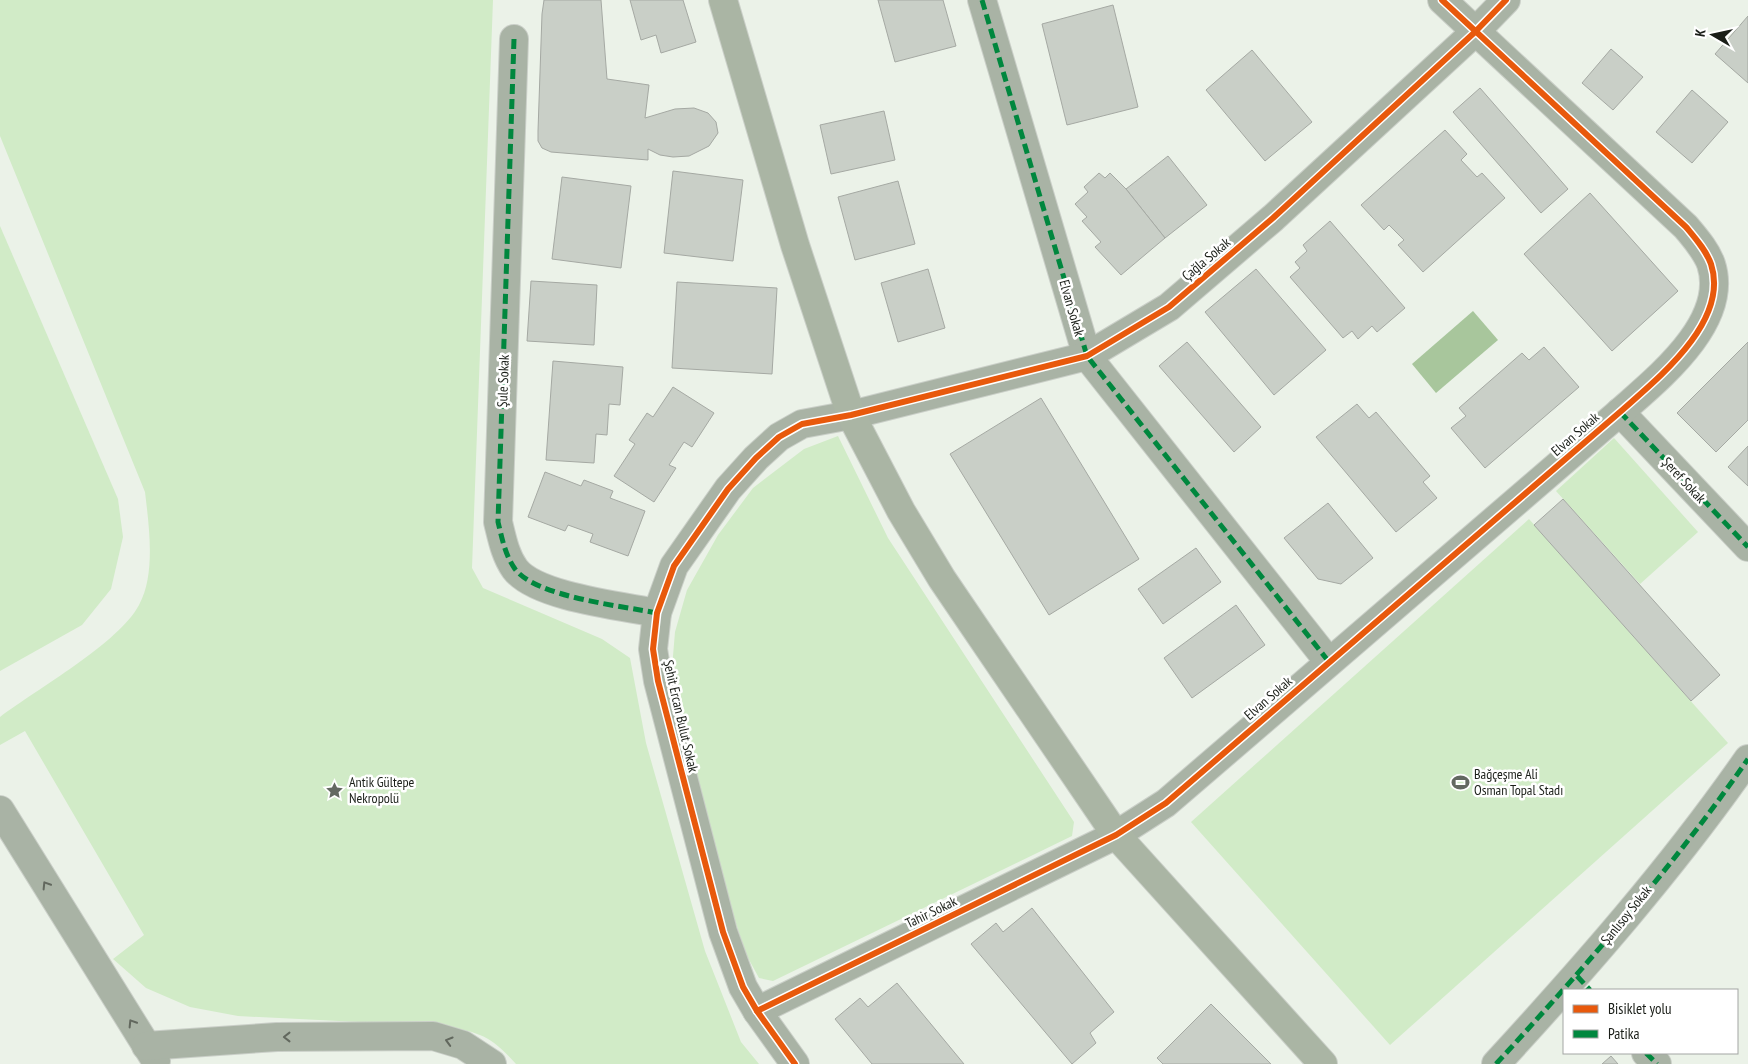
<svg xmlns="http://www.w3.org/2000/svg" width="1748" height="1064" font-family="'PT Sans Narrow',sans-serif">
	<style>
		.green { fill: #d1ebc7 }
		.water { fill: #a8c69c }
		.building { fill: #c9cfc7; stroke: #a5a9a3 }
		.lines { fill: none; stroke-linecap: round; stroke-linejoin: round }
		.minor-casing { stroke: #cacfc8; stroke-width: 30 }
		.major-casing { stroke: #cacfc8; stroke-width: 30 }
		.minor { stroke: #a9b3a5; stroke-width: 28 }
		.major { stroke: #aab5a4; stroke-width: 28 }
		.quiet { stroke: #00873e; stroke-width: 5; stroke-dasharray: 10 5; stroke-linecap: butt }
		.cycleway-casing { stroke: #fff; stroke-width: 9 }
		.cycleway { stroke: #e8590c; stroke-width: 6 }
		.oneway { stroke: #62685e }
		.labels { text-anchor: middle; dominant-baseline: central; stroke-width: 5; stroke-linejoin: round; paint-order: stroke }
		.street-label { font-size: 14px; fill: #1a1e18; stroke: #fff }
		.poi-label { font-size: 14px; fill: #1a1e18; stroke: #fff; text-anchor: start }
	</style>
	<rect width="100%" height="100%" fill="#ebf2e8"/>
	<g class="green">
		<path d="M 0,0 L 493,0 L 472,568 L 483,588 L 602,639 L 630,658 L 646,743 L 705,951 L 741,1042 L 759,1064 L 516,1064 C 489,1034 479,1032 439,1026 L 238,1016 L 190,1007 L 146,988 L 113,959 L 144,935 L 25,731 L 0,745 L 0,717 C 37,689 119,643 139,605 C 156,574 149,526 145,492 L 0,136 Z"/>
		<path d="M 0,226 L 118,499 L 123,537 L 111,589 L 82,625 L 0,671 Z"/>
		<path d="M 838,436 L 888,538 L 1074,822 L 1072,836 L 773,981 L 759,978 L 747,956 L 733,915 L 671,680 L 675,632 L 687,590 L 718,535 L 753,488 L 804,449 Z"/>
		<path d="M 1614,438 L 1698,532 L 1640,584 L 1556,491 Z"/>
		<path d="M 1529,519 L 1728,743 L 1390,1045 L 1191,822 Z"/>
	</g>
	<path class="water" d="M 1473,311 L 1498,340 L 1436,393 L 1412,364 Z"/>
	<g class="building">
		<path d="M 544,0 L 601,0 L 607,79 L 649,85 L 645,118 L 675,109 L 694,108 L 708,113 L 716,122 L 718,133 L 709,146 L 689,156 L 673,157 L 660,155 L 648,149 L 648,160 L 551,152 L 542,148 L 538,141 L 538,131 L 542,14 Z"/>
		<path d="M 630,0 L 683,0 L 696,42 L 661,53 L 656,35 L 641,40 Z"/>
		<path d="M 878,0 L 943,0 L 956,46 L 895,62 Z"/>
		<path d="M 1113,5 L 1138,107 L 1067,125 L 1042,24 Z"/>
		<path d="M 1748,16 L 1748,83 L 1715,54 Z"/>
		<path d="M 1611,49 L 1643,77 L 1613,110 L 1582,83 Z"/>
		<path d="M 1252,50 L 1312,122 L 1265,161 L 1206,90 Z"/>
		<path d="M 1480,88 L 1568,189 L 1541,213 L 1453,112 Z"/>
		<path d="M 1692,90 L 1728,122 L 1692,163 L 1656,132 Z"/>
		<path d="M 884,111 L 895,160 L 831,174 L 820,125 Z"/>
		<path d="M 1445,130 L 1467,154 L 1461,160 L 1477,177 L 1482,173 L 1505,198 L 1423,272 L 1398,245 L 1404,240 L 1389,225 L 1384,230 L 1361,205 Z"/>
		<path d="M 1168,156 L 1207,205 L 1165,238 L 1126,189 Z"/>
		<path d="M 673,171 L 743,180 L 733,261 L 664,253 Z"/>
		<path d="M 1099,173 L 1105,178 L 1110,173 L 1126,189 L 1165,238 L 1121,275 L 1095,247 L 1101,242 L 1082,221 L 1087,217 L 1075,204 L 1088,192 L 1084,187 Z"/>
		<path d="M 562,177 L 631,186 L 621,268 L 552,259 Z"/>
		<path d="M 898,181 L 915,244 L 855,260 L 838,197 Z"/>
		<path d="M 1590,193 L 1678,291 L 1612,351 L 1524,254 Z"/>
		<path d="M 1330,221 L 1405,308 L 1377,332 L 1372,326 L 1358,339 L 1352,331 L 1343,338 L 1290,277 L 1300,268 L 1295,262 L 1307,251 L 1303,245 Z"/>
		<path d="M 928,269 L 945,328 L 898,342 L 881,283 Z"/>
		<path d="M 1256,269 L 1326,350 L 1274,395 L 1205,312 Z"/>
		<path d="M 531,281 L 597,285 L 594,345 L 527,341 Z"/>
		<path d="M 677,282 L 777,288 L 772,374 L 672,368 Z"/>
		<path d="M 1187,342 L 1261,427 L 1234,452 L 1159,366 Z"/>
		<path d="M 1748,342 L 1748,420 L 1716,452 L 1677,413 Z"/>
		<path d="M 1544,347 L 1579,387 L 1485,468 L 1451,428 L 1466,416 L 1459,408 L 1522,353 L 1529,360 Z"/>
		<path d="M 553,361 L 623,367 L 620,405 L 609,404 L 607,435 L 596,434 L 594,463 L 546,460 Z"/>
		<path d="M 673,387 L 714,413 L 692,447 L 684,442 L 669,465 L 676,468 L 654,502 L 614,476 L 635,444 L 629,440 L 647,413 L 653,417 Z"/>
		<path d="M 1041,398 L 1139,559 L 1049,615 L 950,454 Z"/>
		<path d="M 1357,404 L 1369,418 L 1376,412 L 1430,476 L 1423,482 L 1437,498 L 1396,532 L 1316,437 Z"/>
		<path d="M 1748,446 L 1748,486 L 1728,467 Z"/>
		<path d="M 545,472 L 581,486 L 584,480 L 613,491 L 610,498 L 645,511 L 628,556 L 590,542 L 593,534 L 568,525 L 565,531 L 528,517 Z"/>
		<path d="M 1563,499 L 1720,675 L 1691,701 L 1534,525 Z"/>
		<path d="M 1328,503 L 1373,558 L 1341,584 L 1318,579 L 1284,538 Z"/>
		<path d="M 1196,548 L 1221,582 L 1163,624 L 1138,589 Z"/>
		<path d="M 1236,605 L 1265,645 L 1192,698 L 1164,658 Z"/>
		<path d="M 1032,908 L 1114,1012 L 1090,1033 L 1096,1043 L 1072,1064 L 971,944 L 996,923 L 1003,932 Z"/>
		<path d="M 897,983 L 964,1064 L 872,1064 L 835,1019 L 860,998 L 868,1007 Z"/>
		<path d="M 1211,1004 L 1271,1064 L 1163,1064 L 1157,1058 Z"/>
		<path d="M 1611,1056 L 1618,1064 L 1602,1064 Z"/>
	</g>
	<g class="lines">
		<defs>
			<g id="minor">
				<path d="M 982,0 L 1087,356 L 1329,662"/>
				<path d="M 514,39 L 498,522 C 502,538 505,555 515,569 C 536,597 622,606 657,613"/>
				<path d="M 1620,412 L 1748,547"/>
				<path d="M 0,810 L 156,1061"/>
				<path d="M 757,1011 L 1116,835 L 1166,803 L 1620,412 C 1657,379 1730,322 1711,264 C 1706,250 1695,238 1686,227 L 1442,0"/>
				<path d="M 146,1046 L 277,1037 L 433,1036 L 463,1045 L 492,1064"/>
				<path d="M 1646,1053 L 1657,1064"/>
				<path d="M 795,1064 L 757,1011 L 743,987 L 723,932 L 658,681 L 653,649 L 657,613 L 674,566 L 728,489 L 756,458 L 779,437 L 802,424 L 851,415 L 1087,356 L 1169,307 L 1273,218 L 1475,32 L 1506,0"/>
				<path d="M 1496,1064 C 1585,967 1673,867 1748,759"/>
			</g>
			<path id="major" d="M 723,0 L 795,245 L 851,415 L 901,511 L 942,579 L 1116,835 L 1323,1064"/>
		</defs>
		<use href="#minor" class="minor-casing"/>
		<use href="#major" class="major-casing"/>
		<use href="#minor" class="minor"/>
		<use href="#major" class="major"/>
		<g class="quiet">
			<path d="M 982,0 L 1087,356 L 1329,662"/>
			<path d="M 514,39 L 498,522 C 502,538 505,555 515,569 C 536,597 622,606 657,613"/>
			<path d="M 1620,412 L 1748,547"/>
			<path d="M 1577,976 L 1590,990"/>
			<path d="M 1646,1053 L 1657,1064"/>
			<path d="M 1496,1064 C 1585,967 1673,867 1748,759"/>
		</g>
		<defs>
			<g id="cycleway">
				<path d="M 757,1011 L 1116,835 L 1166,803 L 1620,412 C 1657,379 1730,322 1711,264 C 1706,250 1695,238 1686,227 L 1442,0"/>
				<path d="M 795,1064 L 757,1011 L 743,987 L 723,932 L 658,681 L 653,649 L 657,613 L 674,566 L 728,489 L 756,458 L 779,437 L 802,424 L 851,415 L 1087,356 L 1169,307 L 1273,218 L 1475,32 L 1506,0"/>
			</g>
		</defs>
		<use href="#cycleway" class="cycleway-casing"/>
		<use href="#cycleway" class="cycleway"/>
	</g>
	<defs><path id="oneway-chevron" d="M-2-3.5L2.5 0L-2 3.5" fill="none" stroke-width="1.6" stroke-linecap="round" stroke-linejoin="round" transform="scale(1.25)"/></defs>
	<g class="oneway">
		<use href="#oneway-chevron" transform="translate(46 885) rotate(-122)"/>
		<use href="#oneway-chevron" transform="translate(132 1023) rotate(-122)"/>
		<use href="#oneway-chevron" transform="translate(287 1037) rotate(180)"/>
		<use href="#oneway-chevron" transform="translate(449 1041) rotate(-164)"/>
	</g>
	<defs>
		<symbol id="stadium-bare" viewBox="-9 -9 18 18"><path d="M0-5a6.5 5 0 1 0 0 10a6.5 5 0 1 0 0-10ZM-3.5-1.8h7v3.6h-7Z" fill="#636861" stroke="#fff" stroke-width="2.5" paint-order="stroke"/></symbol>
		<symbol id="sight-bare" viewBox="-9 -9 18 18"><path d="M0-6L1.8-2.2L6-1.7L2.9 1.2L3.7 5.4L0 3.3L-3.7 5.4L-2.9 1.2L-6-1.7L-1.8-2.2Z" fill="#636861" stroke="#fff" stroke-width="2.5" paint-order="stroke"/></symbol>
	</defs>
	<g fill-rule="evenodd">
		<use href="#stadium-bare" x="1448" y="770" width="25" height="25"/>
		<use href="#sight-bare" x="322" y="778" width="25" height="25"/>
	</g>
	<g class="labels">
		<g class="street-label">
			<text transform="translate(1206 259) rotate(-40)">Çağla Sokak</text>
			<text transform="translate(1072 308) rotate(74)">Elvan Sokak</text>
			<text transform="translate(503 381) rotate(-88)">Şule Sokak</text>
			<text transform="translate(1575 434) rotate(-41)">Elvan Sokak</text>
			<text transform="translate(1684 480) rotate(47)">Şeref Sokak</text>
			<text transform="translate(1268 698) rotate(-41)">Elvan Sokak</text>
			<text transform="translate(681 716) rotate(77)">Şehit Ercan Bulut Sokak</text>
			<text transform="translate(931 912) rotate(-26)">Tahir Sokak</text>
			<text transform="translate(1626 915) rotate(-51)">Şanlısoy Sokak</text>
		</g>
		<g class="poi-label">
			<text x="1474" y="774">Bağçeşme Ali<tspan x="1474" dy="16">Osman Topal Stadı</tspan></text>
			<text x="349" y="782">Antik Gültepe<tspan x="349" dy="16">Nekropolü</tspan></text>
		</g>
	</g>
	<rect x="1563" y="989" width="175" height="65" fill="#ffffff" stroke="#a3a5a3"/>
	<rect x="1573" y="1005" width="25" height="8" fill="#e8590c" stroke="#a3a5a3"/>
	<text x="1608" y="1014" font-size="15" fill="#1a1e18">Bisiklet yolu</text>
	<rect x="1573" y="1030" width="25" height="8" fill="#00873e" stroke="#a3a5a3"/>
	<text x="1608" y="1039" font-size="15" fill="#1a1e18">Patika</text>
	<g transform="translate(1713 35) rotate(279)" stroke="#ffffff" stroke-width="4" paint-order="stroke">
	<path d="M0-4L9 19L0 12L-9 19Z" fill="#1a1e18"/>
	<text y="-8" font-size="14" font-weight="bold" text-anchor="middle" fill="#1a1e18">K</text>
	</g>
</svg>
